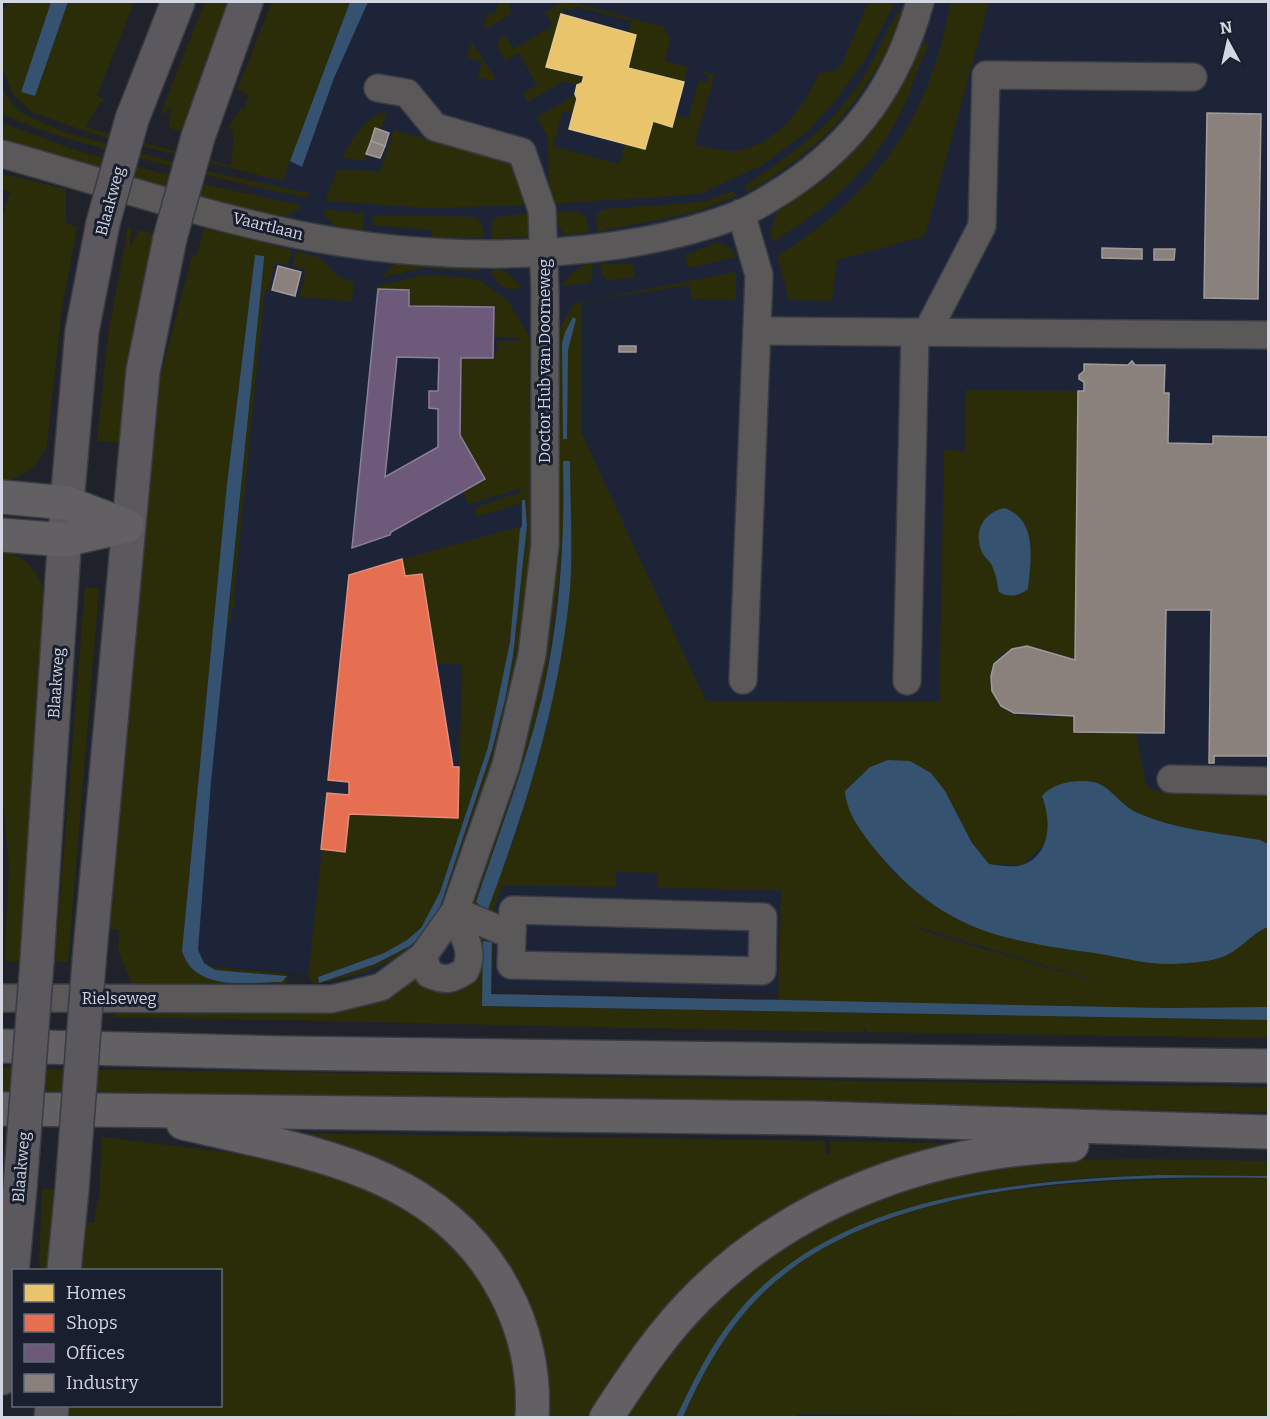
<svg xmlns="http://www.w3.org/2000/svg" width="1270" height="1419" font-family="Bitter,serif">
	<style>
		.built { fill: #1e2438 }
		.green { fill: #2b2d09; fill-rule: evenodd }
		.water { fill: #355271 }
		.homes { fill: #e9c46a; stroke: #e2ca8e; stroke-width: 1.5 }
		.shops { fill: #e76f51; stroke: #e18e7c; stroke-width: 1.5 }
		.offices { fill: #6d597a; stroke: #8c7f99; stroke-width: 1.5; fill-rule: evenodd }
		.industry { fill: #8a817c; stroke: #a09b9b; stroke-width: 1.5 }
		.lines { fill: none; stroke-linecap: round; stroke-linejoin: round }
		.minor-casing { stroke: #393c44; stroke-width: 30 }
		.major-casing { stroke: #393c44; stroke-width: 36 }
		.highway-casing { stroke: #393c44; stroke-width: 36 }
		.minor { stroke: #5b585a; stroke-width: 27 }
		.major { stroke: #5b595d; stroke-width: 33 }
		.highway { stroke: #626063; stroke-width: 33 }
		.major-bridge-casing { stroke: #393c44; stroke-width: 36; stroke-linecap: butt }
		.major-bridge { stroke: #5b595d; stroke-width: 33 }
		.labels { text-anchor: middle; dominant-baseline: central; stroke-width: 6; stroke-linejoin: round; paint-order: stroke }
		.street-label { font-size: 16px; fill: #d3d7e2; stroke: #1a1f30 }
	</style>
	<rect width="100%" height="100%" fill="#1f222b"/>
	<path class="built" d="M 338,2 L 1268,2 L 1268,994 L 490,989 L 194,964 L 260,145 Z"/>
	<g class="green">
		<path d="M 10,2 L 51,2 L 21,91 L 34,96 L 68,2 L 134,2 L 97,95 L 104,100 L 103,103 L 100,102 L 86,127 L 231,166 L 234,130 L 228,128 L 241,108 L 244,109 L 249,95 L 237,90 L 272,2 L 350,2 L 283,181 L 90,133 L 32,112 L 13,95 L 2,67 L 2,11 Z"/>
		<path d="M 205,2 L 232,2 L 185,132 L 169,128 L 171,106 L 164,114 L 161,113 Z"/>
		<path d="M 498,2 L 509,2 L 510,15 L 489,27 L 483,27 L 488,12 L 495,14 Z"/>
		<path d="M 563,2 L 572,2 L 664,27 L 670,39 L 665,61 L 688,67 L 683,82 L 628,68 L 636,35 L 628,34 L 631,21 L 574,6 L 572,10 L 563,8 L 546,66 L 584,76 L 582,83 L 577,85 L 564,81 L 528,102 L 523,93 L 537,85 L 519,53 L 505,61 L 498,48 L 499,40 L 505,35 L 513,49 L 553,26 L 545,12 Z"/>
		<path d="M 868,2 L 895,2 L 864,61 L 836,100 L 804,134 L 762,165 L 700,194 L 549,204 L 548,138 L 537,117 L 575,95 L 577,99 L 573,114 L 563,111 L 553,146 L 619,164 L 625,144 L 645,149 L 653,121 L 675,114 L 688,118 L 699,81 L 707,83 L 709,76 L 701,73 L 702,71 L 715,75 L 696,139 L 697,147 C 709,145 721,152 733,151 C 774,148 804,108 819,73 L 834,71 L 842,64 Z"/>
		<path d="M 950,2 L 989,2 L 925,236 L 837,260 L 832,301 L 789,300 L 777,256 C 875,196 932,116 950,2 Z"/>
		<path d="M 902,8 L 905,10 C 874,90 823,151 747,192 L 746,185 C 790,156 829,128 859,84 C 872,66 890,19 902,8 Z"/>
		<path d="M 923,41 L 928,46 C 916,71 909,99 895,123 C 867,174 822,211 773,242 L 770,232 L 778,211 L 828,177 L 867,138 L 900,90 Z"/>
		<path d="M 472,42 L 495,78 L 493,81 L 477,77 L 482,62 L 467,57 Z"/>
		<path d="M 2,87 L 10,101 L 22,113 L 64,132 L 202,170 L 309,193 L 308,198 C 252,187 197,173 142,159 C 94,146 47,135 2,114 Z"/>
		<path d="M 384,112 L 387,113 L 380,130 L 375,129 L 364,160 L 342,158 C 352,139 363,119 384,112 Z"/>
		<path d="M 2,123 L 78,151 L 211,186 L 300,205 L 300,209 L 282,218 L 2,145 Z"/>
		<path d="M 394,130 L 531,169 L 531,205 L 430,208 L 325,201 L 337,170 L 380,171 Z"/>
		<path d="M 2,174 L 66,189 L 66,223 L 77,227 L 61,314 L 47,445 C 39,466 24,477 2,481 L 2,218 L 10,192 L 2,190 Z"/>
		<path d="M 733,191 L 737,196 L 695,212 L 597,232 L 596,215 L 603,209 L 702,202 Z"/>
		<path d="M 325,209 L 364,214 L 363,231 L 337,228 L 324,214 Z"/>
		<path d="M 577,211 L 587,217 L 589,232 L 565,235 L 549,212 Z"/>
		<path d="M 531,213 L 531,232 L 527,237 L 492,239 L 492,222 L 497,217 Z"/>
		<path d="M 373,215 L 476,217 L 482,223 L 484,238 L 431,238 L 431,230 L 372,225 Z"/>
		<path d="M 205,226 L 292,250 L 288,265 L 275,262 L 269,287 L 272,290 L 265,289 L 234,597 L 236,606 L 232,608 L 231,622 L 228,621 L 264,257 L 255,255 L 227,484 L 182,951 C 195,993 248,982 282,982 L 286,976 L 215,970 L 207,966 L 288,974 L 287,987 L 133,986 L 118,951 L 119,930 L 106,929 L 153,405 L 192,256 L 196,257 Z"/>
		<path d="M 128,227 L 131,228 L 130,248 L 139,230 L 157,234 L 120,443 L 97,441 L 108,335 Z"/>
		<path d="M 718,242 L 732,249 L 735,257 L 688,268 L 685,255 Z"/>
		<path d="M 296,251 L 320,258 L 338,276 L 354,282 L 352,302 L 295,296 L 300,295 L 306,270 L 292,266 Z"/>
		<path d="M 396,262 L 483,265 L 483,268 L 478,271 L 422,268 L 381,278 Z"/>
		<path d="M 587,263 L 593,263 L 592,280 L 588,283 L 561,286 L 572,273 Z"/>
		<path d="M 600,264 L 633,264 L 635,277 L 607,280 L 602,275 Z"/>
		<path d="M 493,266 L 508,273 L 522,286 C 509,293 500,287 492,275 Z"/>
		<path d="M 736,272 L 736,300 L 692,299 L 690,285 L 581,302 L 581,432 L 706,701 L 939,702 L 944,450 L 965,451 L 965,390 L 1078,391 L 1075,660 C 1057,654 1035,644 1016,648 C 985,654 982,698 1009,712 C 1027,720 1055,716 1074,716 L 1074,732 L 1136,733 L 1146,785 L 1156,791 L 1268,793 L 1268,844 L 1260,840 C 1219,833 1177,830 1138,813 C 1120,805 1111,786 1094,782 C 1076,779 1054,782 1042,796 L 1048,812 L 1046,843 L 1023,865 L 989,864 L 972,843 L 947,796 L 888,760 C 864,770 856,776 846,800 C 857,829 877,852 896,875 L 1171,964 L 1227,955 L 1257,931 L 1268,927 L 1268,1007 L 1166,1008 L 491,994 L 492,942 L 484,941 L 482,1006 L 1268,1020 L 1268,1038 L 866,1032 L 865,1028 L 863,1032 C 613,1029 364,1021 114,1017 L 114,1007 L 173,1007 L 413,977 C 428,990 453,996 470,983 L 473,928 L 493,941 L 492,994 L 778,1000 L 781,890 L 657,888 L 657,873 L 616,872 L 616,887 L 503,885 L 491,917 L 473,908 L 470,901 L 516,767 L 555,336 L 574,303 ZM 569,461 L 570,586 L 548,723 L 512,846 L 476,902 C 501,826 533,749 547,670 C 560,601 562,531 569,461 ZM 902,922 L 1093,980 L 1093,981 L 933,934 Z"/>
		<path d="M 423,275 L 471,278 L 481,281 L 508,301 L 529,336 L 531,535 L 523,627 L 512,693 L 497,757 L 462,866 L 458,865 C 431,945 397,970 314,984 L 308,976 L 322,849 L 345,852 L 349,814 L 458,817 L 462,664 L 436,663 L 421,574 L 405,577 L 402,559 L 522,526 L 521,503 L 477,517 L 474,508 L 521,492 L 521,488 L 469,504 L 462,491 L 484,479 L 462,439 L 460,439 L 461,354 L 497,354 L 497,341 L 519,341 L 518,337 L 493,337 L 493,308 L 409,307 L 409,290 L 378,289 L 376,292 L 377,286 ZM 522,501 L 525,501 L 527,525 L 513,656 L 505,700 L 492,750 L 441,904 L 427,930 L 410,946 L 375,964 L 318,982 L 318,977 L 384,953 L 407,940 L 421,928 L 440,892 L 488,747 L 510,642 L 520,529 L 522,526 Z"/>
		<path d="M 2,552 C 29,556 42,576 46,602 L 21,961 L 5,961 L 9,866 L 2,790 Z"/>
		<path d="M 85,587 L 99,588 L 68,962 L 55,962 Z"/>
		<path d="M 2,1068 L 1268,1087 L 1268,1112 L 2,1094 L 2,1076 L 7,1075 L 2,1073 Z"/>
		<path d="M 288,1133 L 825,1141 L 826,1155 L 831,1154 L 829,1141 L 982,1144 L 820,1197 L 594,1417 L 540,1418 L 504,1273 Z"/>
		<path d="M 102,1137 L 259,1156 L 369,1186 L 436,1228 L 475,1272 L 503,1323 L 515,1370 L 517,1418 L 62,1418 L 63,1406 L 220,1406 L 220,1270 L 75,1270 L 79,1222 L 94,1223 L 97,1201 L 99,1200 Z"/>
		<path d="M 1137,1159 L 1268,1161 L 1268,1176 C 1108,1171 880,1174 757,1292 C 720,1328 698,1372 676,1417 L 621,1418 L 700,1312 L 795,1236 L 911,1185 L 997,1167 L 1075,1160 Z"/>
		<path d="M 1203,1178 L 1268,1178 L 1268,1417 L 797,1414 L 797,1418 L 683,1418 C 698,1383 715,1349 739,1319 C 843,1186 1050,1183 1203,1178 Z"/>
		<path d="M 42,1189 L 58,1189 L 51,1270 L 39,1270 Z"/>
	</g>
	<g class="water">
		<path d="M 51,2 L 68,2 L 35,96 L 21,92 Z"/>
		<path d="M 350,2 L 368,2 L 334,78 L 302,167 L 290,161 Z"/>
		<path d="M 255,255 L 264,256 L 264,259 L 211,782 L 198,950 L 204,963 L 215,970 L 287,976 L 282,982 C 248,982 195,993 182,951 L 227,484 Z"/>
		<path d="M 573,317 L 576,319 L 568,350 L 567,439 L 563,439 L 562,343 L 565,332 Z"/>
		<path d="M 563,461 L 570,461 C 570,503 573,547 570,589 C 560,700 526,808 487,912 L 476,902 C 498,835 525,767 542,697 C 560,619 565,541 563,461 Z"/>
		<path d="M 522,500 L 525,500 L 527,525 L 513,656 L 505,700 L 492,750 L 441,904 L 427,930 L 410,946 L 375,964 L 319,983 L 318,977 L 384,953 L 407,940 L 421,928 L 440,892 L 488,747 L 510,642 L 520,529 L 522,526 Z"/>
		<path d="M 1004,508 C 1038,519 1031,560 1028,589 C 1020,596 1008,598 999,592 C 997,582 996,573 991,564 C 989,560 984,557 982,552 C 973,532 983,513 1004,508 Z"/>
		<path d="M 888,760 L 910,761 L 931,773 L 945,791 L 972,843 L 989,864 C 999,865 1012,868 1022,865 C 1052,855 1051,819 1042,796 C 1054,782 1076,779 1094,782 C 1111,786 1119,805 1138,813 C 1177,830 1219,833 1260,840 L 1268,844 L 1268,927 C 1252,933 1243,947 1227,955 C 1213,962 1189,963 1173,964 C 1150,965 1124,958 1101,954 C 998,940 942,931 873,847 C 861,831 846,812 845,791 L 870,767 Z"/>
		<path d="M 483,941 L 492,942 L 491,994 L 1166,1008 L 1268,1007 L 1268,1020 L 482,1006 Z"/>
		<path d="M 1159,1175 L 1268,1176 L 1268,1178 C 1110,1176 874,1177 757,1299 C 724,1333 702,1374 683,1417 L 676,1417 C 694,1380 711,1344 738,1312 C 836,1194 1017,1181 1159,1175 Z"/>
	</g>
	<path class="homes" d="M 561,14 L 636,35 L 628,68 L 684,82 L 672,127 L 653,121 L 645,149 L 569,129 L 577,99 L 575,94 L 577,85 L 582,83 L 584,76 L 546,67 Z"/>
	<path class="shops" d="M 402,559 L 405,576 L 422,574 L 453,767 L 459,767 L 458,818 L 349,814 L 345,852 L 321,849 L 327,793 L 349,795 L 349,782 L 328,780 L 349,575 Z"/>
	<path class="offices" d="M 378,289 L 409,290 L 409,306 L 494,307 L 493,358 L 461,358 L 460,435 L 485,479 L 391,532 L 390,535 L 352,548 ZM 397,357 L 439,358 L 438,391 L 429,391 L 429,408 L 438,409 L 438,447 L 385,477 Z"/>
	<g class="industry">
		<path d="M 1207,113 L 1261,114 L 1258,299 L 1204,298 Z"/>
		<path d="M 375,128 L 389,133 L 385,146 L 371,141 Z"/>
		<path d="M 371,141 L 385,146 L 380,158 L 366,154 Z"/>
		<path d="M 1102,248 L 1142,249 L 1142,259 L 1102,258 Z"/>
		<path d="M 1154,249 L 1175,249 L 1174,260 L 1154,260 Z"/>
		<path d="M 278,266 L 301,272 L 295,296 L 272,290 Z"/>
		<rect x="619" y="346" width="17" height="6"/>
		<path d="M 1132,361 L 1135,365 L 1165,365 L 1164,393 L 1169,393 L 1168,443 L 1213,444 L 1213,436 L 1268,437 L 1268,756 L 1214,756 L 1214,763 L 1209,763 L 1211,610 L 1166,610 L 1164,733 L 1074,732 L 1074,716 L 1014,713 L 1001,706 L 992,691 L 991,676 L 994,664 L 1012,649 L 1027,646 L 1075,660 L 1078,391 L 1084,391 L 1084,382 L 1079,379 L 1079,375 L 1084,371 L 1084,364 L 1128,365 Z"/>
	</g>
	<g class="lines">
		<defs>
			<g id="minor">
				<path d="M 2,154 C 104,182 206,217 310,237 C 442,262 614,263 740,214 C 756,208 771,197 786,188 C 856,142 898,82 920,2"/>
				<path d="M 741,213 L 759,275 L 743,680"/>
				<path d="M 757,331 L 1268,335"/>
				<path d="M 927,332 L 982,226 L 986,75 L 1193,77"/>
				<path d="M 907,681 L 915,332"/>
				<path d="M 1171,779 L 1268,781"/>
				<path d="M 455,911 L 512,935 L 513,910 L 763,917 L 762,971 L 511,965 L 512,935"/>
				<path d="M 423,956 L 429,974 C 445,981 451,980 465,971 C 477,948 459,933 455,911"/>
				<path d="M 2,998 L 332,999 L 381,987 L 423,956 L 455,911 L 506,765 L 532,655 L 545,545 L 545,292 L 542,210 L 522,152 L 435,127 L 407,93 L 378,88"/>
			</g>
			<g id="major">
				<path d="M 132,119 L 178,2"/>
				<path d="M 198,137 L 246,2"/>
				<path d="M 37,961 L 67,503 L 82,331 L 103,223"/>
				<path d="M 89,962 L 143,371 L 170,238"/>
				<path d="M 64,1270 L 72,1189"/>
				<path d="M 2,1378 L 20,1188"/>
				<path d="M 51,1418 L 52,1406"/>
			</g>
			<g id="highway">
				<path d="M 2,497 L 67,503 L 127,526"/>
				<path d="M 2,535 L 65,540 L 127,526"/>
				<path d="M 2,1046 L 285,1053 L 1268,1066"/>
				<path d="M 2,1109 L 814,1118 L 1268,1132"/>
				<path d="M 183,1123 C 304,1152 439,1167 504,1290 C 525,1328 535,1374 532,1418"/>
				<path d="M 606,1418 C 634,1375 663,1331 700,1295 C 799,1197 934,1150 1072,1145"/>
			</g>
		</defs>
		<use href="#minor" class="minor-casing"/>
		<use href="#major" class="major-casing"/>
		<use href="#highway" class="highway-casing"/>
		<use href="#minor" class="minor"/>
		<use href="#major" class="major"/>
		<use href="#highway" class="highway"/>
		<defs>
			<g id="major-bridge">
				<path d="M 103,223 L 132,119"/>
				<path d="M 170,238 L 198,137"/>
				<path d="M 20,1188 L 37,961"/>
				<path d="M 72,1189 L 89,962"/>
			</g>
		</defs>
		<use href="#major-bridge" class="major-bridge-casing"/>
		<use href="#major-bridge" class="major-bridge"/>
	</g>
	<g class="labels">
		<g class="street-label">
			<text transform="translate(110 201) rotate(-75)">Blaakweg</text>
			<text transform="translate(268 226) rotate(14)">Vaartlaan</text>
			<text transform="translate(544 361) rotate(-90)">Doctor Hub van Doorneweg</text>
			<text transform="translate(56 683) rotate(-86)">Blaakweg</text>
			<text x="119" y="998">Rielseweg</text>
			<text transform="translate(21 1167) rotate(-85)">Blaakweg</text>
		</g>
	</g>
	<rect width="1270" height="1419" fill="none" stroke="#d3d7e2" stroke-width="6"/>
	<rect x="12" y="1269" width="210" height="138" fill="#1a1f30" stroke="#646977" stroke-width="1.5"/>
	<rect x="24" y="1284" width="30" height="18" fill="#e9c46a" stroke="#646977" stroke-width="1.5"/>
	<text x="66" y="1299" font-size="18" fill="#d3d7e2">Homes</text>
	<rect x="24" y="1314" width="30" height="18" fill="#e76f51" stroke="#646977" stroke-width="1.5"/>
	<text x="66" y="1329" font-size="18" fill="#d3d7e2">Shops</text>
	<rect x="24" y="1344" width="30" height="18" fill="#6d597a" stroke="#646977" stroke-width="1.5"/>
	<text x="66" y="1359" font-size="18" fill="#d3d7e2">Offices</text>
	<rect x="24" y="1374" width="30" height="18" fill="#8a817c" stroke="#646977" stroke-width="1.5"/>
	<text x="66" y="1389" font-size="18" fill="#d3d7e2">Industry</text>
	<g transform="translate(1228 42) rotate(352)" stroke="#1a1f30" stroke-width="4.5" paint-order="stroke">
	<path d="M0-4.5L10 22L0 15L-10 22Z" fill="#d3d7e2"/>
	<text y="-9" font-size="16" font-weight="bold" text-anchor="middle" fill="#d3d7e2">N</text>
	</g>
</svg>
